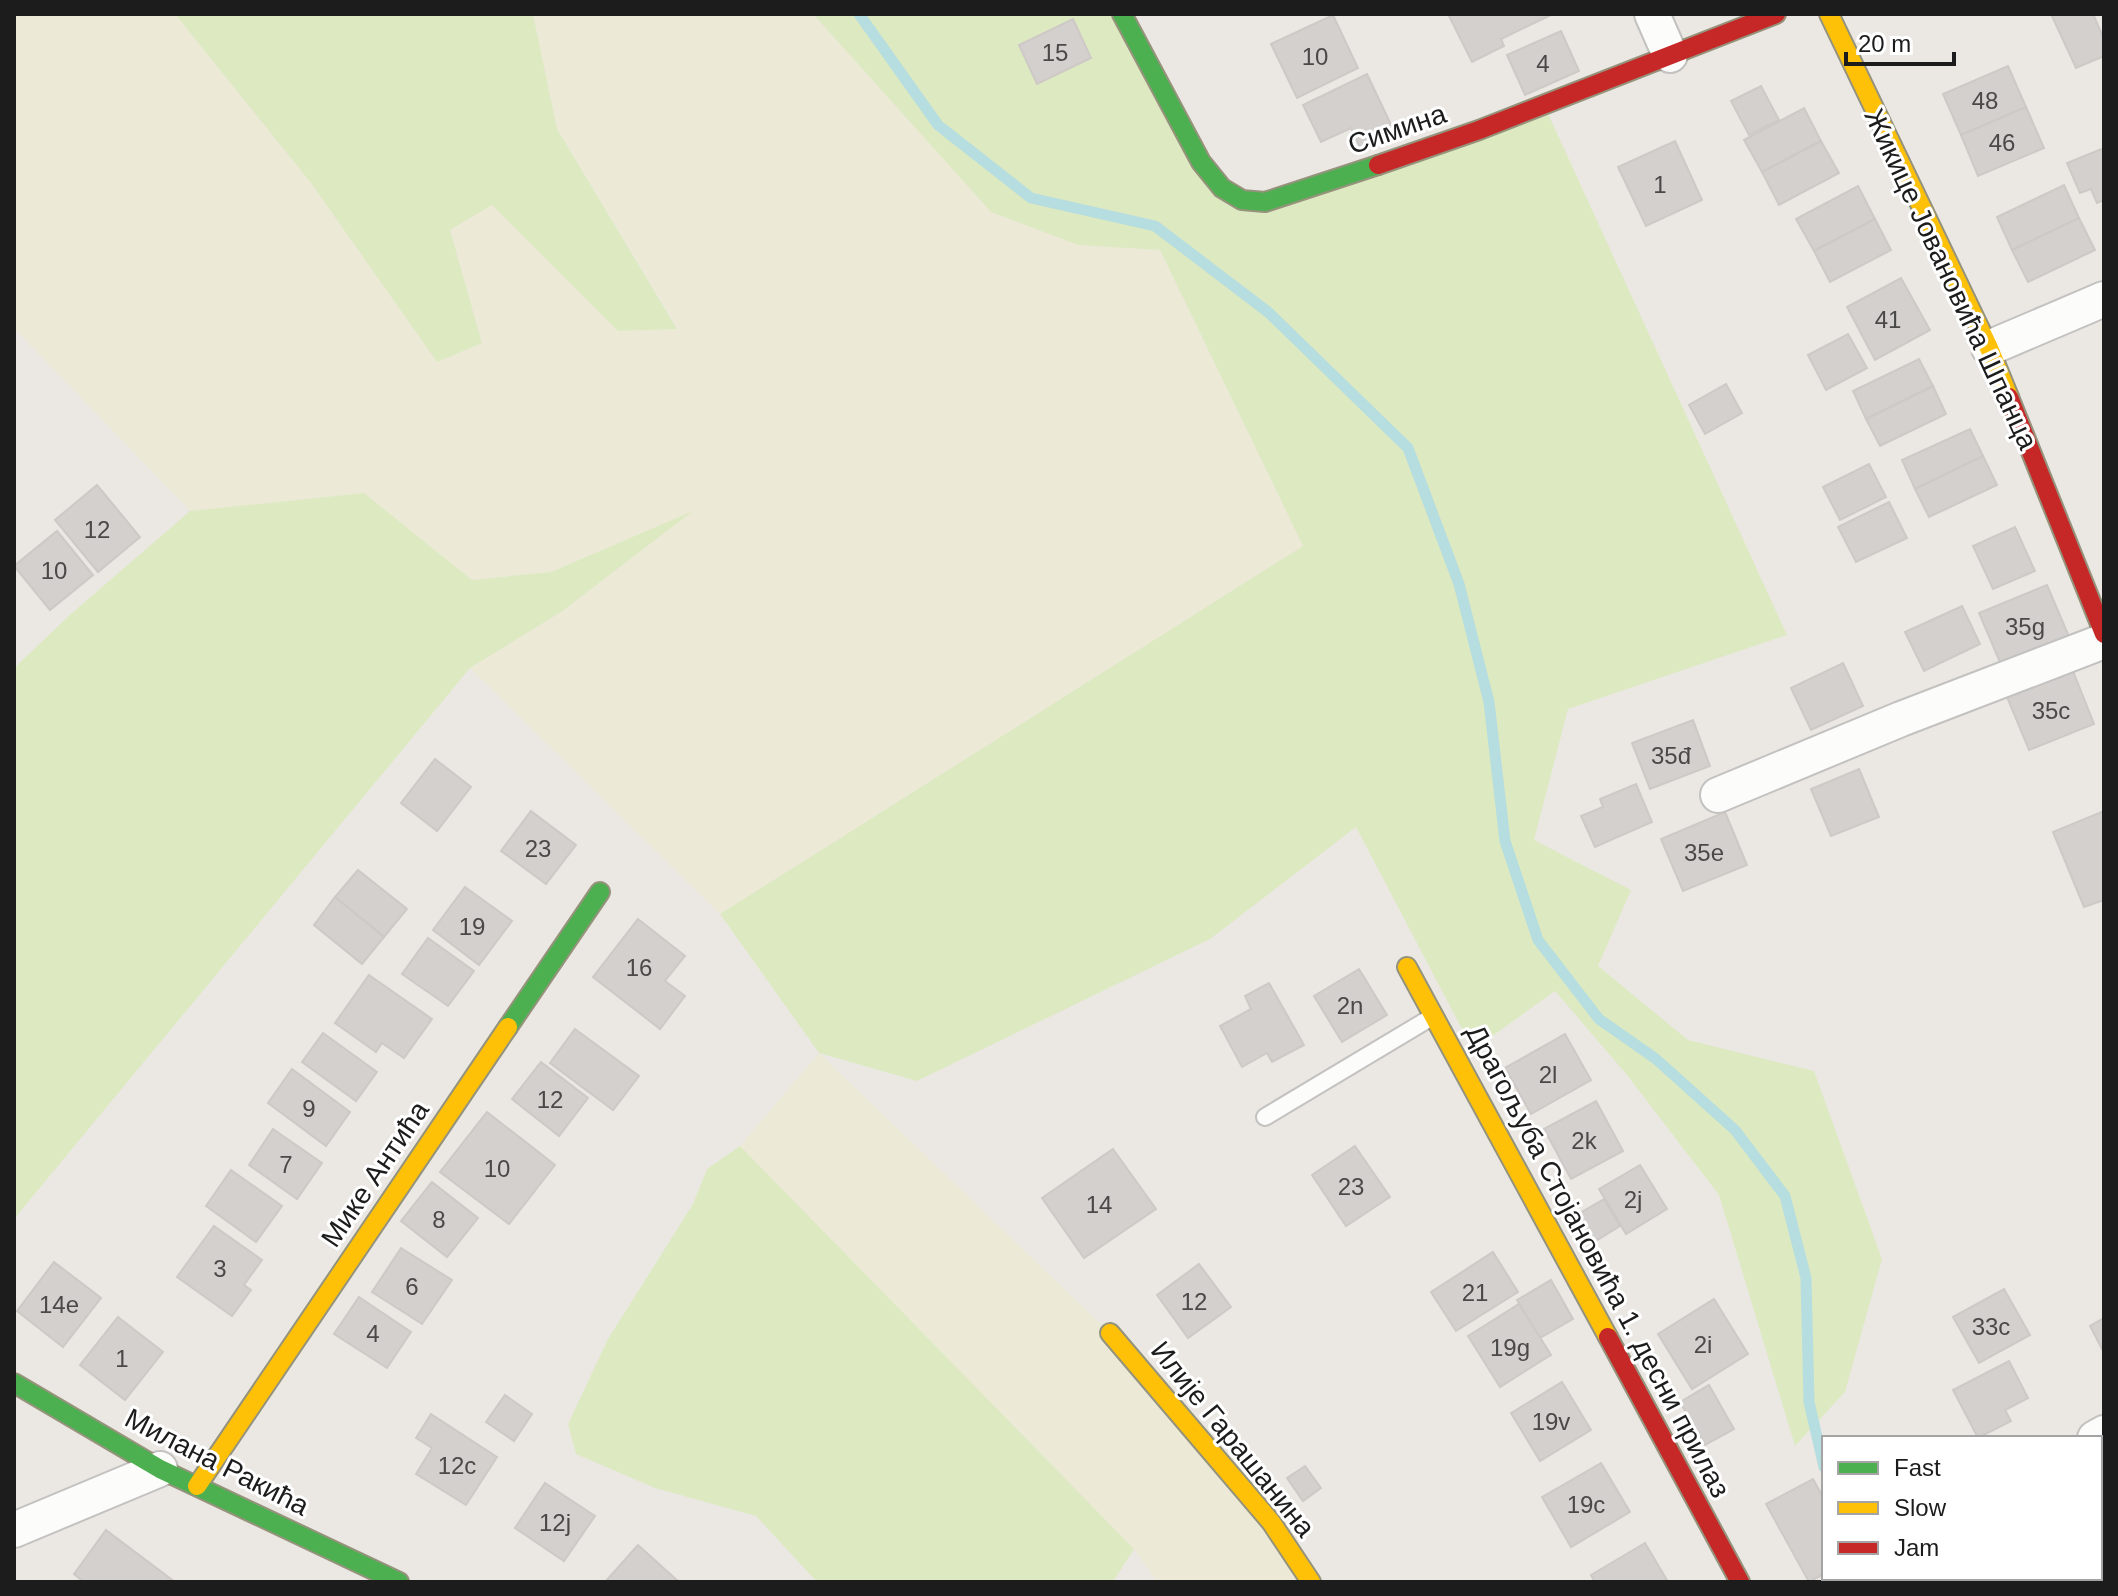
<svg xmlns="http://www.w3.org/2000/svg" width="2118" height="1596" font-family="Arial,sans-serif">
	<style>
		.farmland { fill: #ecead7 }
		.grass { fill: #dde9c1 }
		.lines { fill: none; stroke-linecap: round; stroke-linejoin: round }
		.stream { stroke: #b6dddf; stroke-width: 11 }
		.building { fill: #d3d0cd; stroke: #cec9c6; stroke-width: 2 }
		.lane-casing { stroke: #c3c2c0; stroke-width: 20 }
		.street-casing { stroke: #c3c2c0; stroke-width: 38 }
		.fast-casing { stroke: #95937c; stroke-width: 22 }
		.slow-casing { stroke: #95937c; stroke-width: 22 }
		.jam-casing { stroke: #95937c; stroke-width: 22 }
		.lane { stroke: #fcfcfb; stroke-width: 16 }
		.street { stroke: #fcfcfb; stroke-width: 34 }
		.fast { stroke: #4caf50; stroke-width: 18 }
		.slow { stroke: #ffc107; stroke-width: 18 }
		.jam { stroke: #c62828; stroke-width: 18 }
		.labels { text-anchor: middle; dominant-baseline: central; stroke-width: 6; stroke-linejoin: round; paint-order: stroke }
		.number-label { font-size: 24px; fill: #4a4948 }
		.street-label { font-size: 28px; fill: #1c1c1c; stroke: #fff }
	</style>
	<rect width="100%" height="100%" fill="#ebe8e4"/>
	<g class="farmland">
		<path d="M 14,14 L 175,14 L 311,183 L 437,362 L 482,343 L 450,230 L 492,205 L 618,331 L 677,328 L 557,129 L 533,14 L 813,14 L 991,212 L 1078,245 L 1160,250 L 1303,546 L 720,914 L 470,668 L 561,612 L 690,513 L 551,572 L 472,580 L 364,493 L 190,511 L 14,328 Z"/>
		<path d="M 819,1053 L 1110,1333 L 1312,1582 L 1157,1582 L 1134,1549 L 740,1146 Z"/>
	</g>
	<g class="grass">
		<path d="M 175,14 L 533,14 L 557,129 L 677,329 L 618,331 L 492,205 L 450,230 L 482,343 L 437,362 L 311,183 Z"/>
		<path d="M 813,14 L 1124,14 L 1222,188 L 1296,194 L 1544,105 L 1787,635 L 1568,709 L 1534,840 L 1631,890 L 1598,966 L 1688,1040 L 1814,1071 L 1882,1259 L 1845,1392 L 1795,1446 L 1719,1195 L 1627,1075 L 1555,991 L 1473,1050 L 1356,827 L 1210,939 L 917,1081 L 819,1053 L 720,914 L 1303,546 L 1160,250 L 1078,245 L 991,212 Z"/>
		<path d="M 364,493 L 472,580 L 551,572 L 693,511 L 561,612 L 470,668 L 14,1219 L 14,668 L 72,613 L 190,511 Z"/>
		<path d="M 740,1146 L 1134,1549 L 1113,1582 L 817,1582 L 756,1516 L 655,1488 L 576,1454 L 568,1424 L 608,1339 L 693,1204 L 707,1169 Z"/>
	</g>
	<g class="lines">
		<g class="stream">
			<path d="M 859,14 L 938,125 L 1031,198 L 1155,226 L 1268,312 L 1408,448 L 1459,584 L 1489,702 L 1505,841 L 1538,940 L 1599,1019 L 1656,1059 L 1735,1130 L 1785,1196 L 1806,1278 L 1809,1402 L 1824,1467"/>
			<path d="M 1924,1578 L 1925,1582"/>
		</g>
	</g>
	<g class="building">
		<path d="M 1448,14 L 1553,14 L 1501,39 L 1504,46 L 1472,62 Z"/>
		<path d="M 2051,14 L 2093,14 L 2104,39 L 2104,56 L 2076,68 Z"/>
		<path d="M 1333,15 L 1358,68 L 1297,98 L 1271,44 Z"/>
		<path d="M 1073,19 L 1091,58 L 1037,84 L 1019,45 Z"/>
		<path d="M 1561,31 L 1579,71 L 1525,95 L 1507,55 Z"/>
		<path d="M 2008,66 L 2026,107 L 1961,135 L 1943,94 Z"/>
		<path d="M 1367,74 L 1394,131 L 1360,147 L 1351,128 L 1321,142 L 1303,105 Z"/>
		<path d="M 1761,86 L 1779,120 L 1749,135 L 1731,101 Z"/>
		<path d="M 2026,107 L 2044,148 L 1978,176 L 1961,135 Z"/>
		<path d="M 1804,108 L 1821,141 L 1762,172 L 1744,140 Z"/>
		<path d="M 1675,141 L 1702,200 L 1646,226 L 1618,167 Z"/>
		<path d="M 1821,141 L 1839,173 L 1779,205 L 1762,172 Z"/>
		<path d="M 2104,148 L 2104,200 L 2097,203 L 2091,189 L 2080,193 L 2067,163 Z"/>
		<path d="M 2064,185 L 2079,218 L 2012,250 L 1997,217 Z"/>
		<path d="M 1858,186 L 1875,219 L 1814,251 L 1796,219 Z"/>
		<path d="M 2079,218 L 2095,250 L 2028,282 L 2012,250 Z"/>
		<path d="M 1875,219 L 1891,250 L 1830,282 L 1814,251 Z"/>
		<path d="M 1901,278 L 1930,330 L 1875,360 L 1847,307 Z"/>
		<path d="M 1848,334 L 1867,368 L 1826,390 L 1808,355 Z"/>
		<path d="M 1919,359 L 1933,386 L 1866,419 L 1853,391 Z"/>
		<path d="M 1726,384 L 1742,413 L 1705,434 L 1689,405 Z"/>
		<path d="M 1933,386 L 1946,414 L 1880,446 L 1866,419 Z"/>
		<path d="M 1970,429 L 1983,456 L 1915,489 L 1902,460 Z"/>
		<path d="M 1983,456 L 1997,485 L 1929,517 L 1915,489 Z"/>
		<path d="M 1869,464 L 1886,497 L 1840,520 L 1823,487 Z"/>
		<path d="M 97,485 L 140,537 L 98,572 L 55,520 Z"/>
		<path d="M 1889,502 L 1907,538 L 1856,562 L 1838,527 Z"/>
		<path d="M 2015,527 L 2035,571 L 1993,589 L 1973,546 Z"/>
		<path d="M 57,531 L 93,575 L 50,610 L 14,566 Z"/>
		<path d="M 2047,585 L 2070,639 L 2002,667 L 1979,613 Z"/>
		<path d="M 1962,606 L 1980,644 L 1924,671 L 1905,632 Z"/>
		<path d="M 1843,663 L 1863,706 L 1811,730 L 1791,688 Z"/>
		<path d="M 2073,671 L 2094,724 L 2029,750 L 2007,697 Z"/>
		<path d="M 1693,720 L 1710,766 L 1650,789 L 1632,743 Z"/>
		<path d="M 435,759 L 471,787 L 437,831 L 401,803 Z"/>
		<path d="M 1859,769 L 1879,817 L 1831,836 L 1811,789 Z"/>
		<path d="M 1636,784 L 1652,822 L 1595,847 L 1581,816 L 1603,807 L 1600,799 Z"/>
		<path d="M 531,811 L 576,845 L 546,884 L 501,851 Z"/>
		<path d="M 2104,811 L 2104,900 L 2084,907 L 2053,832 Z"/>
		<path d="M 1725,812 L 1747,865 L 1683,891 L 1661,839 Z"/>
		<path d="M 358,870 L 407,909 L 384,937 L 335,897 Z"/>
		<path d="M 465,887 L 512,921 L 479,965 L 433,930 Z"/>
		<path d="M 335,897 L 384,937 L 362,964 L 314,925 Z"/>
		<path d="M 638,919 L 685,956 L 665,981 L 685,996 L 660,1029 L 593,977 Z"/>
		<path d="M 428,938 L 474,971 L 448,1006 L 402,974 Z"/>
		<path d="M 1359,969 L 1387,1015 L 1342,1042 L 1314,996 Z"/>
		<path d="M 369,975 L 432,1019 L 404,1058 L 382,1043 L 376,1052 L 335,1023 Z"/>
		<path d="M 1269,983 L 1304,1045 L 1272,1062 L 1267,1053 L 1242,1067 L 1220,1026 L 1251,1009 L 1245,996 Z"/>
		<path d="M 575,1029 L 639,1076 L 613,1110 L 550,1063 Z"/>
		<path d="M 323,1033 L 377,1072 L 356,1101 L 302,1062 Z"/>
		<path d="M 1565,1034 L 1591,1080 L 1531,1114 L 1505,1068 Z"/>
		<path d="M 541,1062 L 588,1098 L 559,1136 L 512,1099 Z"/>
		<path d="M 292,1069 L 350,1112 L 326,1146 L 268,1103 Z"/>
		<path d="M 1596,1101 L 1623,1151 L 1571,1179 L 1544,1129 Z"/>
		<path d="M 487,1112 L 555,1165 L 509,1224 L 440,1172 Z"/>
		<path d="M 273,1129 L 322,1163 L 297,1199 L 249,1165 Z"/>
		<path d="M 1355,1146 L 1390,1197 L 1346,1226 L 1312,1175 Z"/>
		<path d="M 1113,1149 L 1156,1209 L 1084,1258 L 1042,1198 Z"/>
		<path d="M 1640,1165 L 1667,1209 L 1626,1234 L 1599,1189 Z"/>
		<path d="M 231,1170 L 282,1206 L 256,1242 L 206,1206 Z"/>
		<path d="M 432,1182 L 478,1218 L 447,1257 L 401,1221 Z"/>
		<path d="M 1604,1199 L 1620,1226 L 1594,1242 L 1578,1214 Z"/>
		<path d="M 214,1226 L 262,1260 L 244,1285 L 251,1290 L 232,1316 L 177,1277 Z"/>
		<path d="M 401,1248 L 452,1280 L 422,1324 L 372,1292 Z"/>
		<path d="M 1493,1252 L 1518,1292 L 1456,1331 L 1431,1292 Z"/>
		<path d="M 54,1262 L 101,1298 L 63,1347 L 17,1311 Z"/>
		<path d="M 1199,1264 L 1231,1307 L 1188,1338 L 1157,1295 Z"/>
		<path d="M 1551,1280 L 1573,1319 L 1540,1338 L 1517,1300 Z"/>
		<path d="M 2004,1289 L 2030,1335 L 1979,1363 L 1953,1317 Z"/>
		<path d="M 359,1297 L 411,1332 L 387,1368 L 334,1334 Z"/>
		<path d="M 1714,1299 L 1748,1354 L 1692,1389 L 1658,1334 Z"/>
		<path d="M 1519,1304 L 1551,1355 L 1500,1387 L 1468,1336 Z"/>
		<path d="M 118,1317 L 163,1352 L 125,1400 L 80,1365 Z"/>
		<path d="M 2104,1318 L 2104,1353 L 2090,1326 Z"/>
		<path d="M 2009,1361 L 2028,1398 L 2005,1410 L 2011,1421 L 1978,1438 L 1953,1390 Z"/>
		<path d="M 1562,1382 L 1591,1430 L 1540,1461 L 1511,1413 Z"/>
		<path d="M 1709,1385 L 1734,1429 L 1705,1445 L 1680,1402 Z"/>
		<path d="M 505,1395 L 532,1414 L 514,1441 L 486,1422 Z"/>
		<path d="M 431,1414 L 497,1457 L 466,1505 L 416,1474 L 432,1448 L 416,1438 Z"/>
		<path d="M 1601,1463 L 1630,1512 L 1571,1547 L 1542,1497 Z"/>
		<path d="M 1305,1466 L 1321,1488 L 1303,1501 L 1287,1478 Z"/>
		<path d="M 1813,1479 L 1824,1499 L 1824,1574 L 1809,1582 L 1766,1504 Z"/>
		<path d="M 545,1483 L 595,1516 L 564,1561 L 515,1528 Z"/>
		<path d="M 106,1530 L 175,1582 L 84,1582 L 74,1574 Z"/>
		<path d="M 1645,1543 L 1668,1582 L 1595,1582 L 1591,1575 Z"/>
		<path d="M 638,1545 L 679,1582 L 605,1582 Z"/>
	</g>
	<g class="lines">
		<defs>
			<path id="lane" d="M 1265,1117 L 1432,1017"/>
			<g id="street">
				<path d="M 1652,14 L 1670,55"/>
				<path d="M 1989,348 L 2104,299"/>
				<path d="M 1718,795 L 1901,719 L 2104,641"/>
				<path d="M 2095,1438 L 2104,1433"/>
				<path d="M 14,1530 L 160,1469"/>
			</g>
			<g id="fast">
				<path d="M 1122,14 L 1201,162 L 1222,188 L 1242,200 L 1265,202 L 1378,165"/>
				<path d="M 508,1027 L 600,892"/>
				<path d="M 14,1383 L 160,1469 L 399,1582"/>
			</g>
			<g id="slow">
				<path d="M 1829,14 L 1989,348 L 2009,397"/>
				<path d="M 1407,967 L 1608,1337"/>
				<path d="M 1110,1333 L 1271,1522 L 1311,1582"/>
				<path d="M 197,1486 L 508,1027"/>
			</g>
			<g id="jam">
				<path d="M 1378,165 L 1479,130 L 1776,14"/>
				<path d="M 2009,397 L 2104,634"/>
				<path d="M 1608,1337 L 1740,1582"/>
			</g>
		</defs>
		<use href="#lane" class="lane-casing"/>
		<use href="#street" class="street-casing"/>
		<use href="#fast" class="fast-casing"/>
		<use href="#slow" class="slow-casing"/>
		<use href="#jam" class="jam-casing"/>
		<use href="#lane" class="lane"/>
		<use href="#street" class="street"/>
		<use href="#fast" class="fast"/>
		<use href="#slow" class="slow"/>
		<use href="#jam" class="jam"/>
	</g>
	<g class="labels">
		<g class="number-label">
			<text x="1055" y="52">15</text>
			<text x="1315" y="56">10</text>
			<text x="1543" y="63">4</text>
			<text x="1985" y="100">48</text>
			<text x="2002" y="142">46</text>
			<text x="1660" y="184">1</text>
			<text x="1888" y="319">41</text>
			<text x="97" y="529">12</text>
			<text x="54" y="570">10</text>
			<text x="2025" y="626">35g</text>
			<text x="2051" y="710">35c</text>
			<text x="1671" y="755">35đ</text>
			<text x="538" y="848">23</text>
			<text x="1704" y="852">35e</text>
			<text x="472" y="926">19</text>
			<text x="639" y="967">16</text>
			<text x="1350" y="1005">2n</text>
			<text x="1548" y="1074">2l</text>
			<text x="550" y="1099">12</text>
			<text x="309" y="1108">9</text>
			<text x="1584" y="1140">2k</text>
			<text x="286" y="1164">7</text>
			<text x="497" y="1168">10</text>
			<text x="1351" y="1186">23</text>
			<text x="1633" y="1199">2j</text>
			<text x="1099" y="1204">14</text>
			<text x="439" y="1219">8</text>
			<text x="220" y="1268">3</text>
			<text x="412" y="1286">6</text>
			<text x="1475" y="1292">21</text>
			<text x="1194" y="1301">12</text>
			<text x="59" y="1304">14e</text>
			<text x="1991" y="1326">33c</text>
			<text x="373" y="1333">4</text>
			<text x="1703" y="1344">2i</text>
			<text x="1510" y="1347">19g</text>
			<text x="122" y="1358">1</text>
			<text x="1551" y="1421">19v</text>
			<text x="457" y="1465">12c</text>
			<text x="1586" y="1504">19c</text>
			<text x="555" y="1522">12j</text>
		</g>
		<g class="street-label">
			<text transform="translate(1397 129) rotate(-19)">Симина</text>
			<text transform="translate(1951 279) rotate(65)">Жикице Јовановића Шпанца</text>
			<text transform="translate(375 1174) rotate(-56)">Мике Антића</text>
			<text transform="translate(1598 1261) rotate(62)">Драгољуба Стојановића 1. десни прилаз</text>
			<text transform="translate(1233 1439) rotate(51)">Илије Гарашанина</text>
			<text transform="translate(217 1462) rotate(27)">Милана Ракића</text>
		</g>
	</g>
	<rect width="2118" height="1596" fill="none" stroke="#1c1c1c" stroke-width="32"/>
	<rect x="1822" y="1436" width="280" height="144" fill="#ffffff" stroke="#a4a4a4" stroke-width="2"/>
	<rect x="1838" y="1462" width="40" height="12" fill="#4caf50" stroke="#a4a4a4" stroke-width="2"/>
	<text x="1894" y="1476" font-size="24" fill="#1c1c1c">Fast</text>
	<rect x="1838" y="1502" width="40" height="12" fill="#ffc107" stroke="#a4a4a4" stroke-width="2"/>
	<text x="1894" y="1516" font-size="24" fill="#1c1c1c">Slow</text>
	<rect x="1838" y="1542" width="40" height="12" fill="#c62828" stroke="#a4a4a4" stroke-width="2"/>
	<text x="1894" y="1556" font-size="24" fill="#1c1c1c">Jam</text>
	<path d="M1846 52v12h108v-12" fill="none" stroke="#1c1c1c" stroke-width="4"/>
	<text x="1858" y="52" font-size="24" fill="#1c1c1c" stroke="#ffffff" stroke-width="6" paint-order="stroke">20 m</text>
</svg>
